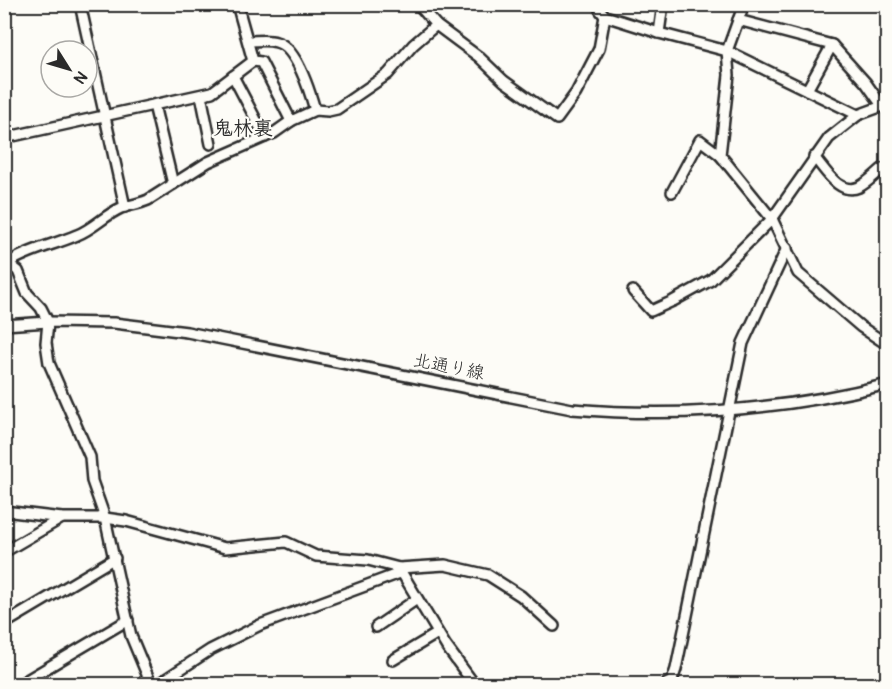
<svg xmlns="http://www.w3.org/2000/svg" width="892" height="689" font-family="Pangolin,'Klee One',sans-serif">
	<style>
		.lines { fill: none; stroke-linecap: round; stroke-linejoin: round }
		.minor-casing { stroke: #2b2b2b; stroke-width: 14 }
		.minor { stroke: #fdfcf7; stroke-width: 9 }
		.labels { text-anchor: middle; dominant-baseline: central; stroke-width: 4.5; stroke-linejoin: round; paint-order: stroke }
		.street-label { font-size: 18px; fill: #2b2b2b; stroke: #fdfcf7 }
		.neighbourhood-label { font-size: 20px; font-weight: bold; fill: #2b2b2b; stroke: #fdfcf7 }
	</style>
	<rect width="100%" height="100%" fill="#fdfcf7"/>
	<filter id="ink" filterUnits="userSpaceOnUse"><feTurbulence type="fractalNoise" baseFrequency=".0167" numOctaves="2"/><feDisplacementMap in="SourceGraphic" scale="12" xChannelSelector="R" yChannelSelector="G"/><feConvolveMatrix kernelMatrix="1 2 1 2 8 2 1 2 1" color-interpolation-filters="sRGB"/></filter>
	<g filter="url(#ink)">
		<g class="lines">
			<defs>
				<g id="minor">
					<path d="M 80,4 L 125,207"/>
					<path d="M 418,4 L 436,25 L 479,57 L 504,81 L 557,119 L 576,93 L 599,49 L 605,16"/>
					<path d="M 599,4 L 600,10 L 605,16 L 659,33 L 727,51 L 858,115"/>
					<path d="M 744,4 L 727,51 L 729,75 L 720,155 L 772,219 L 798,273 L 861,327 L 888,345"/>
					<path d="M 738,20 L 832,45 L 807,90"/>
					<path d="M 659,33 L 663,4"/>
					<path d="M 248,41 C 257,41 268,39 276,42 C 296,46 310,92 315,110"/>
					<path d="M 832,45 L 866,83 L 883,107"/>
					<path d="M 253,61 L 261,62 L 291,121"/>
					<path d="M 233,76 L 265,137"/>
					<path d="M 201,95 L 211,144"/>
					<path d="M 154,105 L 173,184"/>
					<path d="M 4,138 L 212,92 L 253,61 L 237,4"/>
					<path d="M 814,157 C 825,169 839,196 859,187 C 867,183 875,175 882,169 L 888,175"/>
					<path d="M 672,192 L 700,140 L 720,155"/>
					<path d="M 4,260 L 18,271 L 27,293 L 41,308 L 48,322 L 46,343 L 49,363 L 90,457 L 92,481 L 105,518 L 131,636 L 151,684"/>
					<path d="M 8,263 C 30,249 54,245 77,235 C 93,229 105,215 121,208 C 130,205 139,204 148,200 L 208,162 L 274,133 L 291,121 L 315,110 L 328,111 L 337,109 L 388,74 L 413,45 L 436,25"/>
					<path d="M 633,291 L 651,311 L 673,301 L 711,280 L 772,219 L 829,138 L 858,115 L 888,104"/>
					<path d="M 4,325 L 48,322 L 114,323 L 187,332 L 572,409 C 678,418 785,410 888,384"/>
					<path d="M 4,511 L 62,518 L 105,518 L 126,521 L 225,548 L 286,542 L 316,556 L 368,560 L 399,568 L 445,565 L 488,575 L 521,596 L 554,626"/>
					<path d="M 4,552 L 62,518"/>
					<path d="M 399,568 L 446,646 L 474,684"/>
					<path d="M 4,624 L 115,558"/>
					<path d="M 376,627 L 417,599"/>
					<path d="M 393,660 L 438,633"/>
					<path d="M 20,684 L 128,620"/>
					<path d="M 158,684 L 210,650 L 260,625 L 400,573"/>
					<path d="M 666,684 L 672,681 L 676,669 L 743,343 L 787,248"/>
				</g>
			</defs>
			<use href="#minor" class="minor-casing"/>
			<use href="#minor" class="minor"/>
		</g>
	</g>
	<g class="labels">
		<g class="street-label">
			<text transform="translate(449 367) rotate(11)">北通り線</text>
		</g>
		<g class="neighbourhood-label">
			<text x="243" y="128">鬼林裏</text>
		</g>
	</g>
	<rect width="892" height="689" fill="none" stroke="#fdfcf7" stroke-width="24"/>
	<rect x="12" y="12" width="868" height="665" fill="none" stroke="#2b2b2b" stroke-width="2" filter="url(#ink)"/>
	<g transform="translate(69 69) rotate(127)"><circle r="28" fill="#fdfcf7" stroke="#a9a8a5" stroke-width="1.5"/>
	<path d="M0-4.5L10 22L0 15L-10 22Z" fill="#2b2b2b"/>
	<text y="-9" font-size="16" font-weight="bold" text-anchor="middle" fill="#2b2b2b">N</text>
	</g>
</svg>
